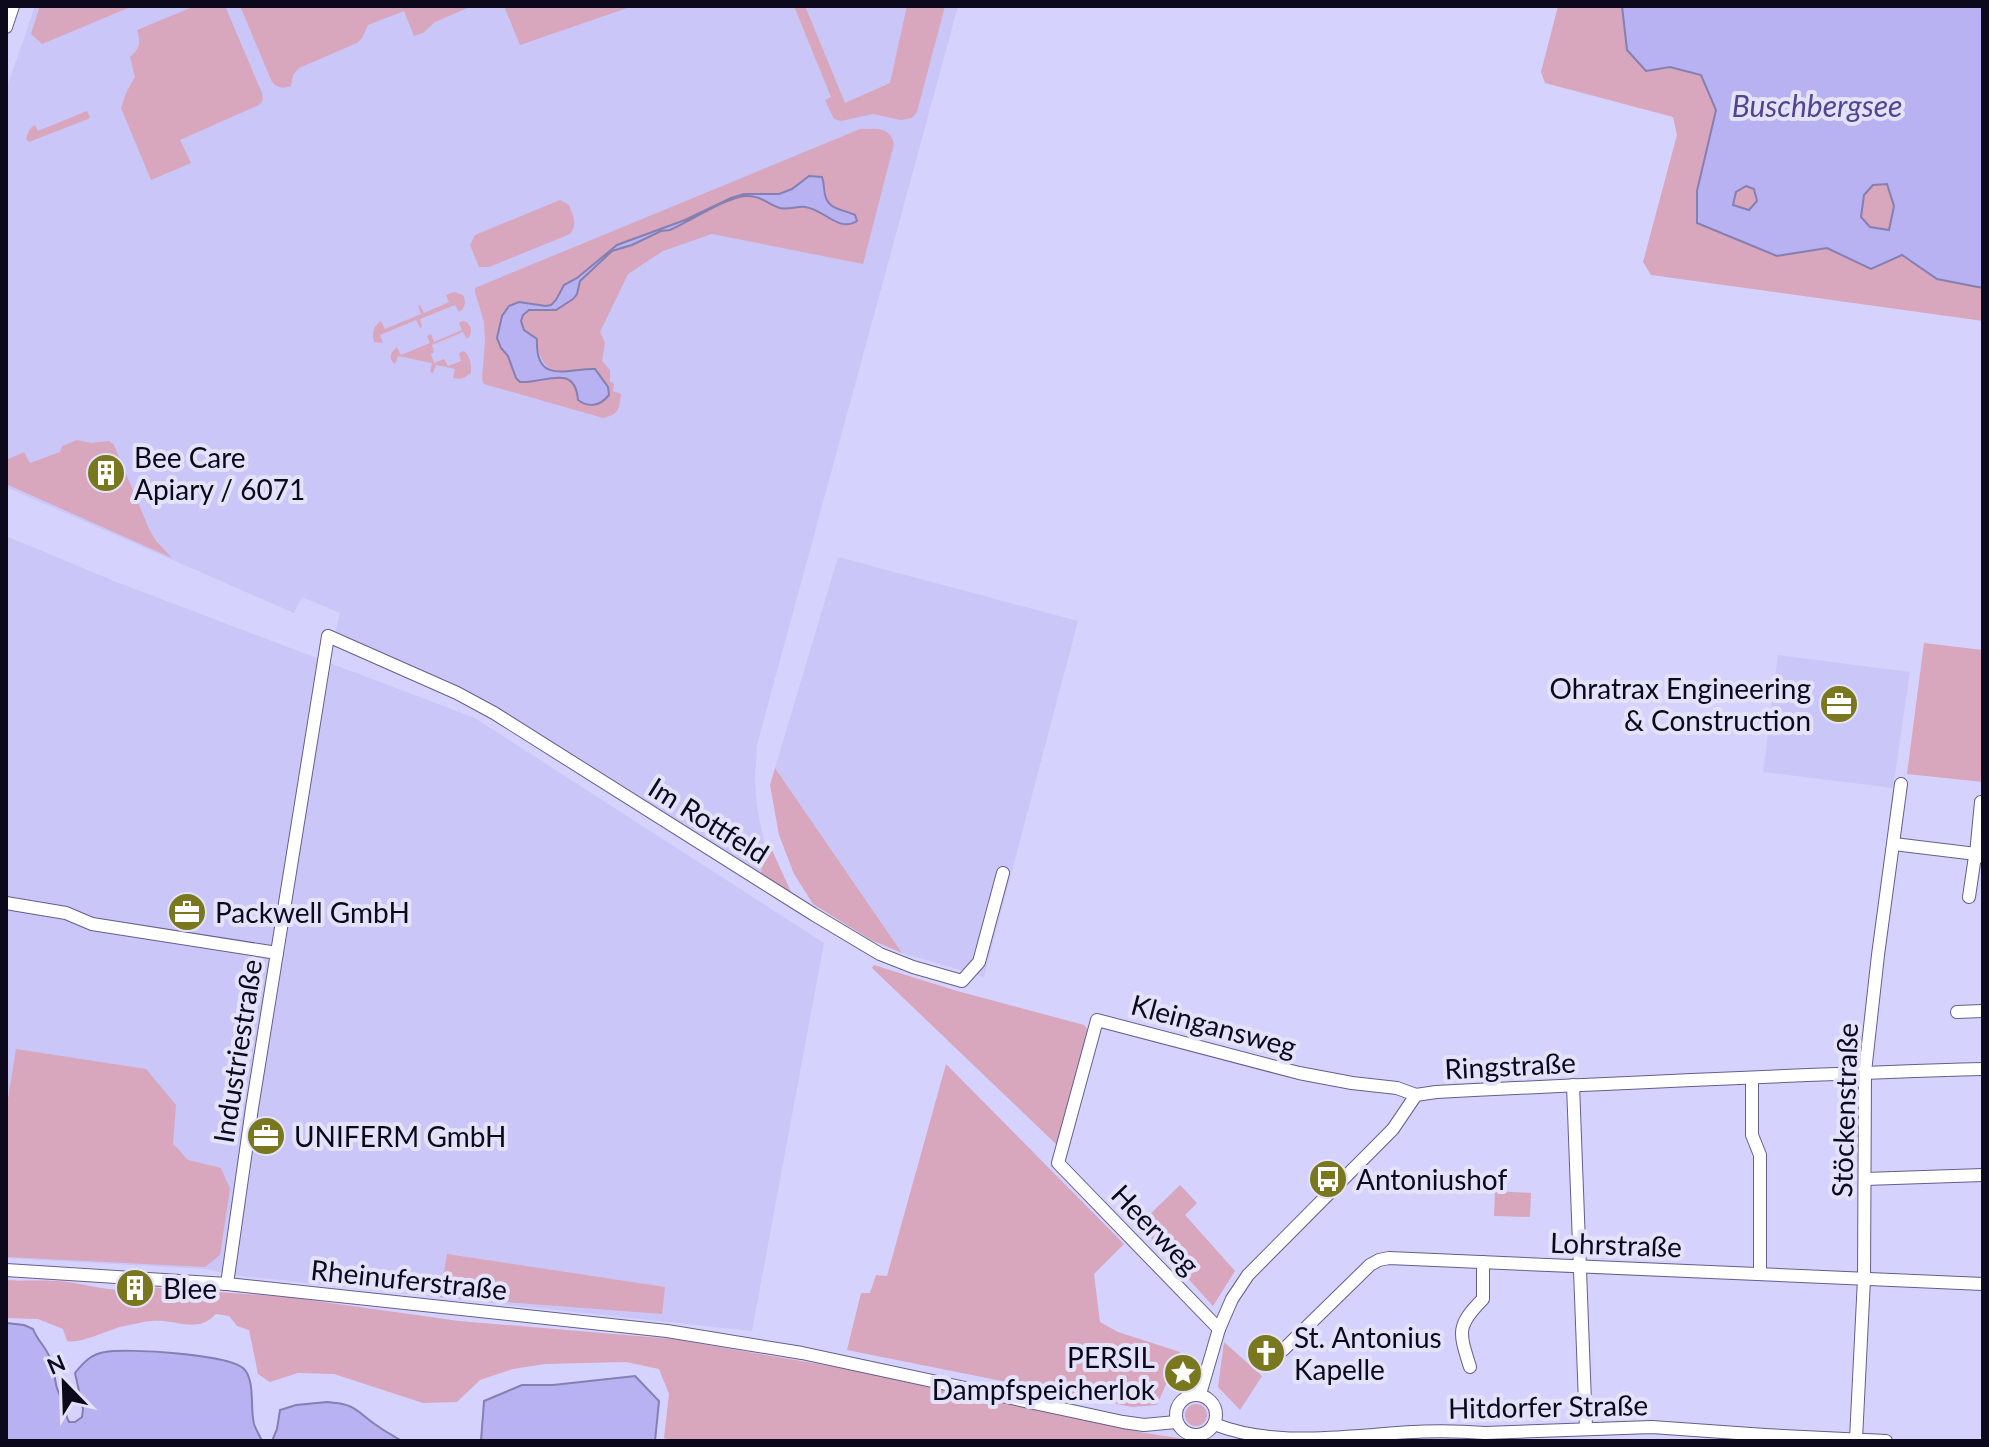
<svg xmlns="http://www.w3.org/2000/svg" width="1989" height="1447" font-family="Lato,sans-serif">
	<style>
		.built { fill: #cac6f8 }
		.green { fill: #d8a6bd; fill-rule: evenodd }
		.water { fill: #b8b1f2; stroke: #857fb2; stroke-width: 2; fill-rule: evenodd }
		.lines { fill: none; stroke-linecap: round; stroke-linejoin: round }
		.minor-casing { stroke: #645e8f; stroke-width: 14 }
		.minor { stroke: #fff; stroke-width: 12 }
		.labels { text-anchor: middle; dominant-baseline: central; stroke-width: 8; stroke-linejoin: round; paint-order: stroke }
		.poi-label { font-size: 28px; fill: #0d091c; stroke: #e4e2f9; text-anchor: start }
		.street-label { font-size: 28px; fill: #0d091c; stroke: #e4e2f9 }
		.water-label { font-size: 30px; font-style: italic; fill: #534591; stroke: #e4e2f9 }
	</style>
	<rect width="100%" height="100%" fill="#d6d2fe"/>
	<g class="built">
		<path d="M 35,6 L 958,6 L 757,745 L 755,782 L 757,807 L 766,851 L 760,877 L 498,709 L 335,633 L 340,613 L 302,597 L 294,613 L 6,487 L 6,90 Z"/>
		<path d="M 6,536 L 119,583 L 475,718 L 824,943 L 752,1331 L 233,1275 L 205,1269 L 6,1258 Z"/>
		<path d="M 838,557 L 1078,621 L 984,977 L 902,953 L 775,768 Z"/>
		<path d="M 1778,655 L 1910,672 L 1893,788 L 1763,772 Z"/>
	</g>
	<g class="green">
		<path d="M 40,6 L 133,6 L 42,44 L 31,34 Z"/>
		<path d="M 195,6 L 225,6 L 262,93 L 263,100 L 259,105 L 180,140 L 191,163 L 151,180 L 121,108 L 126,93 L 135,77 L 130,57 C 140,48 141,43 137,30 Z"/>
		<path d="M 240,6 L 472,6 L 435,22 L 423,33 L 414,36 L 404,11 L 368,25 L 362,38 L 357,43 L 299,68 L 293,75 L 291,86 C 282,89 278,88 272,82 Z"/>
		<path d="M 504,6 L 633,6 L 520,45 Z"/>
		<path d="M 794,6 L 805,6 L 845,103 L 890,83 L 907,6 L 945,6 L 917,112 L 912,118 L 901,120 L 873,114 L 841,121 L 834,119 L 825,100 L 831,97 Z"/>
		<path d="M 1558,6 L 1622,6 L 1627,50 L 1670,67 L 1702,76 L 1716,110 L 1697,191 L 1697,223 L 1777,256 L 1827,248 L 1871,269 L 1902,255 L 1937,279 L 1983,288 L 1983,321 L 1651,275 L 1643,262 L 1677,135 L 1673,117 L 1545,83 L 1541,72 Z"/>
		<path d="M 87,111 L 90,117 L 88,119 L 29,142 L 26,139 C 28,133 29,128 35,125 L 38,131 Z"/>
		<path d="M 860,129 C 875,129 890,126 894,144 L 863,264 L 712,234 L 663,251 L 628,274 L 600,332 L 605,343 L 602,361 L 610,370 L 610,381 L 614,384 L 613,391 L 621,394 C 619,410 619,414 603,418 L 484,384 L 482,379 L 485,341 L 484,322 L 475,292 L 475,288 ZM 809,176 L 822,177 C 831,197 818,204 848,212 L 836,223 L 817,210 L 804,207 L 781,208 L 767,200 L 744,196 L 731,200 L 670,230 L 661,231 L 632,245 L 612,251 L 580,281 L 573,299 L 556,310 L 529,310 L 523,315 L 521,321 L 524,330 L 532,334 C 546,372 546,377 588,369 L 577,390 C 570,369 552,381 536,382 C 529,383 522,380 516,378 L 498,331 L 504,312 L 525,302 L 546,306 L 551,305 L 556,300 L 564,285 L 577,278 L 617,245 L 685,220 L 731,198 L 744,194 L 779,194 L 792,189 Z"/>
		<path d="M 1887,184 L 1894,206 L 1890,230 L 1870,227 L 1861,217 L 1864,195 L 1873,185 Z"/>
		<path d="M 1747,185 L 1754,189 L 1758,201 L 1750,210 L 1733,205 L 1736,192 Z"/>
		<path d="M 560,200 L 569,205 C 573,216 578,225 570,234 L 489,267 L 479,267 L 470,245 L 475,235 Z"/>
		<path d="M 454,292 L 463,295 C 466,301 466,308 459,312 L 455,305 L 420,319 L 422,327 L 420,328 L 416,320 L 380,335 L 383,343 L 374,342 C 372,333 373,326 381,321 L 385,329 L 421,314 L 418,306 L 420,305 L 424,313 L 449,302 L 446,295 Z"/>
		<path d="M 463,321 L 467,322 C 472,328 473,333 467,339 L 463,332 L 432,345 L 434,352 L 431,354 L 434,363 L 444,359 L 448,366 L 461,361 L 459,353 L 464,351 C 471,358 471,363 471,373 C 464,378 461,380 453,378 L 455,369 L 436,365 L 433,373 L 430,372 L 432,363 L 398,356 L 395,364 C 387,358 391,352 397,347 L 401,355 L 430,343 L 427,336 L 431,334 L 434,342 L 462,330 L 459,323 Z"/>
		<path d="M 77,440 L 91,443 L 109,441 L 114,445 L 149,529 L 156,541 L 172,558 L 6,484 L 6,460 L 24,452 L 30,463 L 60,452 L 62,446 Z"/>
		<path d="M 1924,643 L 1983,650 L 1983,782 L 1907,774 Z"/>
		<path d="M 775,768 L 902,953 L 871,940 L 813,904 L 794,874 L 779,835 L 770,785 Z"/>
		<path d="M 772,850 L 791,892 L 760,877 L 766,851 Z"/>
		<path d="M 874,965 L 957,991 L 1084,1025 L 1088,1030 L 1058,1146 L 872,968 Z"/>
		<path d="M 16,1049 L 146,1069 L 176,1105 L 173,1144 L 188,1160 L 221,1168 L 230,1189 L 220,1255 L 205,1267 L 6,1257 L 6,1111 Z"/>
		<path d="M 946,1064 L 1124,1244 L 1094,1274 L 1100,1322 L 1118,1332 L 1180,1352 L 1157,1405 L 1132,1407 L 847,1350 L 861,1293 L 870,1293 L 876,1275 L 887,1276 Z"/>
		<path d="M 1180,1185 L 1197,1203 L 1185,1215 L 1235,1271 L 1213,1306 L 1139,1225 Z"/>
		<path d="M 1495,1191 L 1531,1193 L 1530,1217 L 1494,1216 Z"/>
		<path d="M 447,1254 L 665,1287 L 662,1314 L 440,1297 Z"/>
		<path d="M 6,1280 C 23,1281 41,1280 58,1281 C 87,1283 119,1296 147,1287 L 288,1297 L 459,1321 L 673,1339 L 871,1373 L 1145,1433 L 1198,1441 L 672,1441 L 664,1438 L 669,1394 L 659,1369 L 626,1362 L 545,1364 L 513,1369 L 480,1380 L 457,1402 L 423,1403 L 334,1374 L 298,1373 L 270,1382 L 258,1374 L 249,1330 L 237,1326 L 229,1316 L 216,1314 C 196,1335 176,1318 151,1321 C 141,1322 130,1325 120,1327 C 106,1331 80,1344 67,1341 L 63,1329 L 38,1319 L 6,1318 Z"/>
		<path d="M 1224,1342 L 1262,1376 L 1240,1410 L 1218,1387 Z"/>
		<circle cx="1196" cy="1415" r="11"/>
	</g>
	<g class="water">
		<path d="M 1622,6 L 1983,6 L 1983,288 L 1937,279 L 1902,255 L 1871,269 L 1827,248 L 1777,256 L 1697,223 L 1697,191 L 1716,110 L 1701,75 L 1670,67 L 1646,71 L 1627,50 ZM 1887,184 L 1894,206 L 1889,230 L 1870,227 L 1861,217 L 1864,195 L 1873,185 ZM 1746,186 L 1754,189 L 1757,201 L 1749,210 L 1733,205 L 1736,192 Z"/>
		<path d="M 809,176 L 822,177 C 825,185 823,190 826,198 C 830,210 845,210 855,215 L 857,221 C 839,233 824,209 805,207 C 797,206 788,210 780,208 C 767,204 761,195 745,196 C 728,197 688,222 670,230 L 661,231 L 632,245 L 612,251 L 580,281 L 577,294 L 573,299 L 556,310 L 529,310 L 523,315 L 521,321 L 524,330 L 537,339 C 535,386 569,368 595,369 L 608,387 L 609,395 C 600,406 589,408 578,400 C 575,362 544,384 520,382 L 516,378 L 508,356 L 501,348 L 497,338 L 502,316 L 509,306 L 519,302 L 546,306 L 551,305 L 556,300 L 564,285 L 577,278 L 617,245 L 685,220 L 731,198 L 744,194 L 779,194 L 792,189 Z"/>
		<path d="M 6,1323 L 24,1325 L 33,1329 C 37,1340 46,1347 50,1358 C 54,1367 54,1375 56,1384 C 57,1391 61,1396 63,1403 C 66,1409 65,1415 69,1422 L 75,1422 L 82,1417 L 83,1409 L 75,1373 C 83,1363 91,1354 105,1352 C 125,1348 233,1354 245,1370 C 255,1383 250,1408 254,1424 C 256,1430 260,1436 262,1441 L 6,1441 Z"/>
		<path d="M 635,1376 L 659,1401 L 655,1441 L 481,1441 L 484,1401 L 522,1385 L 553,1385 Z"/>
		<path d="M 327,1402 C 358,1404 356,1412 379,1427 C 386,1432 394,1436 402,1441 L 272,1441 L 277,1429 L 280,1410 L 296,1405 Z"/>
	</g>
	<g class="lines">
		<defs>
			<g id="minor">
				<path d="M 6,27 L 13,6"/>
				<path d="M 1894,844 L 1976,854 L 1975,856 L 1983,857"/>
				<path d="M 1976,854 L 1981,802"/>
				<path d="M 1969,897 L 1975,856"/>
				<path d="M 6,903 L 66,913 L 92,924 L 277,953"/>
				<path d="M 1957,1012 L 1983,1011"/>
				<path d="M 1752,1078 L 1752,1135 L 1760,1155 L 1760,1274"/>
				<path d="M 1573,1085 L 1586,1429"/>
				<path d="M 1865,1179 L 1983,1175"/>
				<path d="M 6,1270 L 227,1284 L 667,1331 L 802,1353 L 1123,1422 L 1144,1425 L 1176,1422"/>
				<path d="M 227,1284 L 252,1108 L 328,636 L 457,693 L 494,713 L 813,914 L 880,954 L 913,967 L 962,981 L 979,962 L 1003,873"/>
				<path d="M 1219,1329 L 1058,1163 L 1097,1020 L 1299,1073 L 1352,1083 L 1397,1088 L 1416,1095"/>
				<path d="M 1283,1350 L 1370,1265 L 1379,1260 L 1389,1258 L 1983,1284"/>
				<path d="M 1470,1367 C 1459,1332 1456,1326 1483,1299 L 1483,1262"/>
				<path d="M 1200,1394 L 1219,1329 L 1232,1299 L 1248,1275 L 1393,1129 L 1416,1095 L 1436,1092 C 1618,1083 1801,1074 1983,1069"/>
				<circle cx="1196" cy="1415" r="20"/>
				<path d="M 1214,1424 C 1265,1444 1319,1439 1373,1435 C 1410,1431 1448,1430 1485,1433 L 1652,1427 L 1765,1435 L 1886,1441"/>
				<path d="M 1856,1439 L 1864,1279 L 1865,1072 L 1878,955 L 1901,784"/>
			</g>
		</defs>
		<use href="#minor" class="minor-casing"/>
		<use href="#minor" class="minor"/>
	</g>
	<defs>
		<symbol id="building-disc" viewBox="-11 -11 22 22"><circle r="9.5" fill="#79781f" stroke="#e4e2f9"/><path d="M-4-6H4V6H1V3H-1V6H-4ZM-2.5-4.3h1.7v1.8h-1.7ZM.8-4.3h1.7v1.8H.8ZM-2.5-1h1.7V.8h-1.7ZM.8-1h1.7V.8H.8Z" fill="#fff"/></symbol>
		<symbol id="office-disc" viewBox="-11 -11 22 22"><circle r="9.5" fill="#79781f" stroke="#e4e2f9"/><path d="M-6-3h4V-5.5h4V-3h4V5H-6ZM-1-4.5V-3h2v-1.5ZM-6 0V1H6V0Z" fill="#fff"/></symbol>
		<symbol id="bus-disc" viewBox="-11 -11 22 22"><circle r="9.5" fill="#79781f" stroke="#e4e2f9"/><path d="M-5-6H5V4H4V6H2V4H-2V6H-4V4H-5ZM-3.5-4V0h7V-4ZM-3.5 1.2v1.5H-2V1.2ZM2 1.2v1.5H3.5V1.2Z" fill="#fff"/></symbol>
		<symbol id="church-disc" viewBox="-11 -11 22 22"><circle r="9.5" fill="#79781f" stroke="#e4e2f9"/><path d="M-1.2-6h2.4v3.5h3.3v2.4h-3.3V6h-2.4V-.1h-3.3v-2.4h3.3Z" fill="#fff"/></symbol>
		<symbol id="sight-disc" viewBox="-11 -11 22 22"><circle r="9.5" fill="#79781f" stroke="#e4e2f9"/><path d="M0-6L1.8-2.2L6-1.7L2.9 1.2L3.7 5.4L0 3.3L-3.7 5.4L-2.9 1.2L-6-1.7L-1.8-2.2Z" fill="#fff"/></symbol>
	</defs>
	<g fill-rule="evenodd">
		<use href="#building-disc" x="84" y="451" width="44" height="44"/>
		<use href="#office-disc" x="1817" y="682" width="44" height="44"/>
		<use href="#office-disc" x="165" y="890" width="44" height="44"/>
		<use href="#office-disc" x="244" y="1114" width="44" height="44"/>
		<use href="#bus-disc" x="1306" y="1157" width="44" height="44"/>
		<use href="#building-disc" x="113" y="1266" width="44" height="44"/>
		<use href="#church-disc" x="1244" y="1331" width="44" height="44"/>
		<use href="#sight-disc" x="1161" y="1351" width="44" height="44"/>
	</g>
	<g class="labels">
		<g class="poi-label">
			<text x="134" y="457">Bee Care<tspan x="134" dy="32">Apiary / 6071</tspan></text>
			<text x="1811" y="688" text-anchor="end">Ohratrax Engineering<tspan x="1811" dy="32">&amp; Construction</tspan></text>
			<text x="215" y="912">Packwell GmbH</text>
			<text x="294" y="1136">UNIFERM GmbH</text>
			<text x="1356" y="1179">Antoniushof</text>
			<text x="163" y="1288">Blee</text>
			<text x="1294" y="1337">St. Antonius<tspan x="1294" dy="32">Kapelle</tspan></text>
			<text x="1155" y="1357" text-anchor="end">PERSIL<tspan x="1155" dy="32">Dampfspeicherlok</tspan></text>
		</g>
		<g class="street-label">
			<text transform="translate(709 820) rotate(32)">Im Rottfeld</text>
			<text transform="translate(1214 1025) rotate(15)">Kleingansweg</text>
			<text transform="translate(237 1051) rotate(-81)">Industriestraße</text>
			<text transform="translate(1510 1065) rotate(-3)">Ringstraße</text>
			<text transform="translate(1844 1110) rotate(-88)">Stöckenstraße</text>
			<text transform="translate(1156 1229) rotate(46)">Heerweg</text>
			<text transform="translate(1616 1244) rotate(2)">Lohrstraße</text>
			<text transform="translate(409 1279) rotate(6)">Rheinuferstraße</text>
			<text transform="translate(1548 1406) rotate(-1)">Hitdorfer Straße</text>
		</g>
		<g class="water-label">
			<text x="1817" y="105">Buschbergsee</text>
		</g>
	</g>
	<rect width="1989" height="1447" fill="none" stroke="#0d091c" stroke-width="16"/>
	<g transform="translate(64 1383) rotate(337)" stroke="#e4e2f9" stroke-width="6" paint-order="stroke">
	<path d="M0-6L14 30L0 20L-14 30Z" fill="#0d091c"/>
	<text y="-12" font-size="22" font-weight="bold" text-anchor="middle" fill="#0d091c">N</text>
	</g>
</svg>
